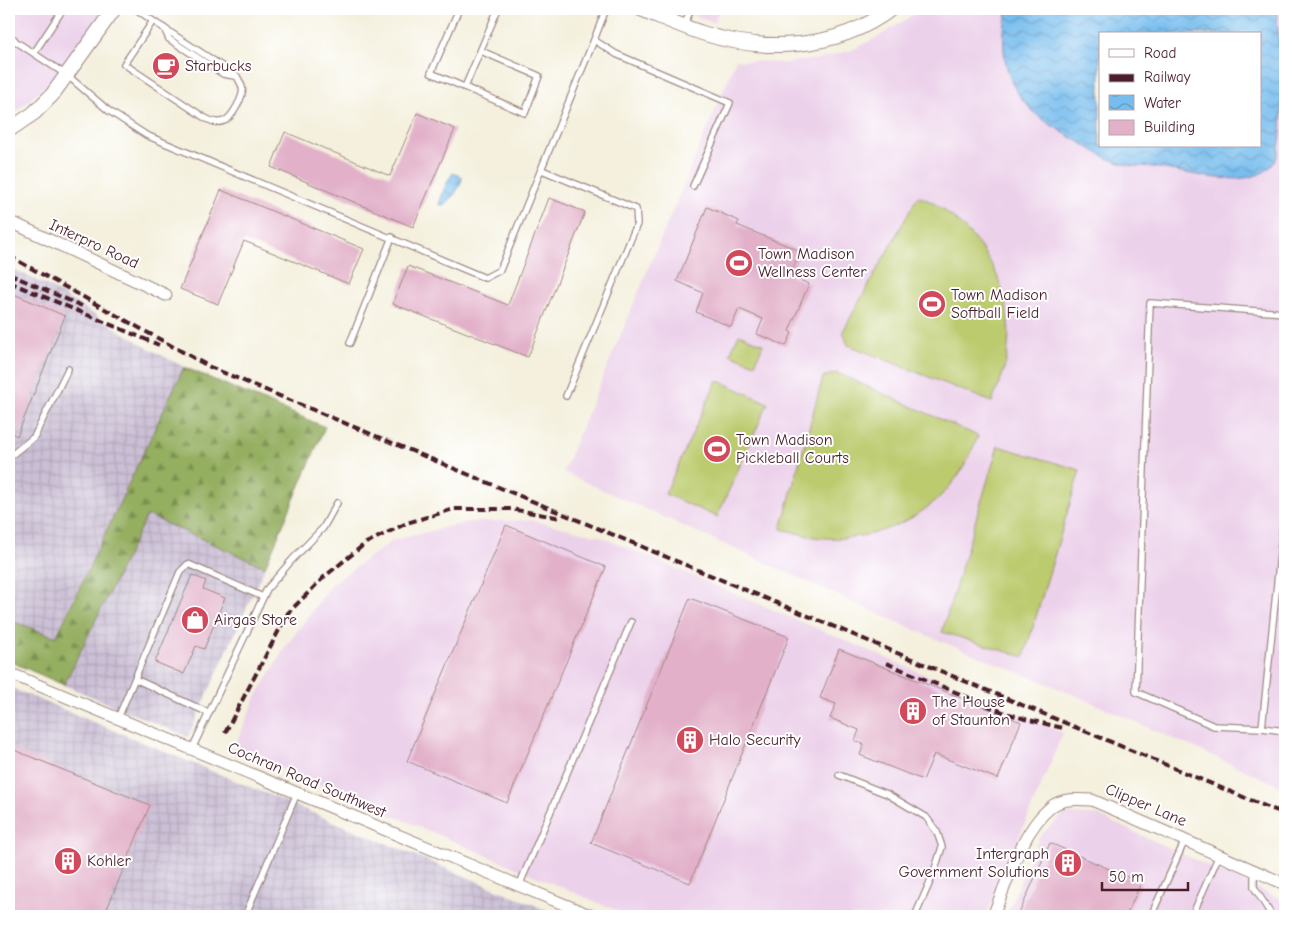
<svg xmlns="http://www.w3.org/2000/svg" width="1294" height="925" font-family="'Comic Neue',sans-serif">
	<style>
		.built { fill: #ecd1ea; fill-rule: evenodd }
		.industrial { fill: url(#industrial-grid) }
		.forest { fill: url(#forest-firs); stroke: #6f6746 }
		.garden { fill: #bbcb6d; stroke: #82754c }
		.water { fill: url(#water-waves); stroke: #606e8c; fill-rule: evenodd }
		.building { fill: #e2b0c9 }
		.lines { fill: none; stroke-linecap: round; stroke-linejoin: round }
		.service-casing { stroke: #9f8884; stroke-width: 8 }
		.minor-casing { stroke: #9f8884; stroke-width: 13 }
		.tertiary-casing { stroke: #9f8884; stroke-width: 16 }
		.service { stroke: #fff; stroke-width: 5.5 }
		.minor { stroke: #fff; stroke-width: 11 }
		.tertiary { stroke: #fff; stroke-width: 14 }
		.rail { stroke: #4a1f2b; stroke-width: 4; stroke-dasharray: 8 4; stroke-linecap: butt }
		.labels { text-anchor: middle; dominant-baseline: central; stroke-width: 4; stroke-linejoin: round; paint-order: stroke }
		.poi-label { font-size: 16px; fill: #4a1f2b; stroke: #fff; text-anchor: start }
		.street-label { font-size: 16px; fill: #4a1f2b; stroke: #fff }
	</style>
	<defs>
		<pattern id="industrial-grid" width="8" height="8" patternUnits="userSpaceOnUse" patternTransform="scale(1.25)"><rect width="8" height="8" fill="#cbbfd5"/><path d="M0 4h8M4 0v8" fill="none" stroke="#b0a4b7"/></pattern>
		<pattern id="forest-firs" width="22" height="20" patternUnits="userSpaceOnUse" patternTransform="scale(1.25)"><rect width="22" height="20" fill="#94af60"/><path d="M5 1l3.5 6h-7zM16 11l3.5 6h-7z" fill="#7b8e4f"/></pattern>
		<pattern id="water-waves" width="16" height="10" patternUnits="userSpaceOnUse" patternTransform="scale(1.25)"><rect width="16" height="10" fill="#77bdee"/><path d="M0 5q4-4 8 0t8 0" fill="none" stroke="#6499c1"/></pattern>
	</defs>
	<rect width="100%" height="100%" fill="#fff"/>
	<filter id="ink" filterUnits="userSpaceOnUse"><feTurbulence type="fractalNoise" baseFrequency=".02" numOctaves="2"/><feDisplacementMap in="SourceGraphic" scale="10" xChannelSelector="R" yChannelSelector="G"/><feConvolveMatrix kernelMatrix="1 2 1 2 8 2 1 2 1" color-interpolation-filters="sRGB"/></filter>
	<filter id="wash" filterUnits="userSpaceOnUse"><feTurbulence type="fractalNoise" baseFrequency=".0096" numOctaves="4" result="noise"/><feDisplacementMap in="SourceGraphic" scale="20" xChannelSelector="R" yChannelSelector="G"/><feGaussianBlur stdDeviation="1.12" result="paint"/><feColorMatrix in="noise" values="0 0 0 0 0 0 0 0 0 0 0 0 0 0 0 0 0 1.4 0 .05"/><feComposite in="paint" operator="in"/></filter>
	<g filter="url(#wash)">
		<rect width="100%" height="100%" fill="#f4f0dd"/>
		<g class="built">
			<path d="M 9,9 L 104,9 L 63,69 L 9,119 Z"/>
			<path d="M 676,9 L 720,9 L 714,23 Z"/>
			<path d="M 922,9 L 1285,9 L 1285,788 L 1077,696 L 924,634 L 563,472 L 736,60 L 784,63 L 818,59 L 850,51 L 878,37 ZM 1100,34 L 1260,34 L 1260,146 L 1100,146 Z"/>
			<path d="M 531,520 L 599,536 L 1063,733 L 986,916 L 629,916 L 234,748 L 255,699 L 286,646 L 333,583 L 394,540 L 467,522 Z"/>
			<path d="M 1064,814 L 1097,815 L 1285,901 L 1285,916 L 1006,916 L 1040,836 Z"/>
		</g>
		<g class="industrial">
			<path d="M 9,267 L 50,287 L 148,348 L 184,367 L 55,637 L 9,620 Z"/>
			<path d="M 147,515 L 265,567 L 188,737 L 64,685 Z"/>
			<path d="M 9,687 L 561,916 L 9,916 Z"/>
		</g>
		<path class="forest" d="M 184,367 L 325,427 L 265,567 L 147,515 L 64,685 L 9,661 L 9,620 L 56,637 Z"/>
		<g class="garden">
			<path d="M 918,196 C 927,200 937,204 945,211 C 990,246 1016,296 1007,355 C 1005,371 998,387 992,402 L 848,345 L 843,331 Z"/>
			<path d="M 739,334 L 763,344 L 755,364 L 730,354 Z"/>
			<path d="M 837,373 L 978,436 C 972,450 966,465 957,477 C 928,518 876,541 826,538 C 811,538 795,532 781,529 L 823,377 Z"/>
			<path d="M 717,380 L 768,403 L 717,517 L 665,494 Z"/>
			<path d="M 998,446 L 1080,470 L 1024,657 L 942,632 Z"/>
		</g>
		<g class="water">
			<path d="M 1008,9 L 1276,9 C 1279,36 1288,144 1274,163 C 1254,189 1203,176 1176,171 C 1169,170 1161,168 1154,167 C 1143,166 1134,167 1124,164 C 1106,160 1092,149 1076,140 C 1059,130 1040,120 1027,105 C 1003,80 999,41 1008,9 ZM 1100,34 L 1260,34 L 1260,146 L 1100,146 Z"/>
			<path d="M 453,173 L 462,177 C 461,188 452,197 445,206 L 439,204 L 446,184 Z"/>
		</g>
		<g id="blocks">
			<g class="building">
				<path d="M 417,113 L 455,129 L 413,227 L 271,167 L 285,132 L 390,176 Z"/>
				<path d="M 221,190 L 364,249 L 349,284 L 244,241 L 218,304 L 180,289 Z"/>
				<path d="M 549,198 L 585,212 L 528,357 L 393,304 L 408,266 L 508,305 Z"/>
				<path d="M 707,207 L 739,221 L 737,225 L 800,251 L 790,276 L 809,284 L 789,331 L 792,333 L 786,346 L 757,334 L 763,319 L 739,309 L 731,327 L 696,312 L 703,293 L 677,281 Z"/>
				<path d="M 9,292 L 65,316 L 17,436 L 9,432 Z"/>
				<path d="M 506,525 L 606,567 L 507,803 L 407,761 Z"/>
				<path d="M 192,575 L 206,581 L 203,589 L 225,598 L 204,649 L 196,646 L 184,674 L 155,662 Z"/>
				<path d="M 690,598 L 789,637 L 690,883 L 591,843 Z"/>
				<path d="M 839,649 L 1021,722 L 998,779 L 934,754 L 923,780 L 860,755 L 864,744 L 855,741 L 859,730 L 830,718 L 836,704 L 820,698 Z"/>
				<path d="M 9,748 L 150,805 L 104,916 L 9,916 Z"/>
				<path d="M 1050,843 L 1141,883 L 1126,916 L 1018,916 Z"/>
			</g>
		</g>
	</g>
	<g filter="url(#ink)">
		<use href="#blocks" fill-opacity="0" stroke="#9f8884" stroke-width="1"/>
		<g class="lines">
			<defs>
				<g id="service">
					<path d="M 136,9 L 153,21 L 124,64 L 205,118 C 211,121 217,124 224,121 C 232,118 245,95 242,87 C 241,83 238,79 237,76 L 153,21"/>
					<path d="M 459,9 L 431,73 L 525,113 L 539,76 L 481,51"/>
					<path d="M 606,9 L 594,40 L 616,54 L 730,103 L 693,186"/>
					<path d="M 684,25 L 691,9"/>
					<path d="M 164,28 L 169,39 L 223,74 L 235,76"/>
					<path d="M 9,37 L 68,76 L 109,111 L 146,135 L 485,278 L 500,270 L 594,40"/>
					<path d="M 9,48 L 14,39"/>
					<path d="M 34,53 L 63,9"/>
					<path d="M 465,87 L 498,9"/>
					<path d="M 542,170 L 636,209 L 637,224 L 566,396"/>
					<path d="M 1285,313 L 1150,303 L 1136,692 L 1214,726 L 1262,728 L 1285,731"/>
					<path d="M 350,343 L 392,237"/>
					<path d="M 9,457 L 34,437 L 68,369"/>
					<path d="M 135,679 L 209,713"/>
					<path d="M 118,718 L 180,572 L 188,564 L 263,597"/>
					<path d="M 1262,728 L 1285,506"/>
					<path d="M 192,749 L 267,589 L 292,560 L 323,528 L 337,503"/>
					<path d="M 839,775 L 887,794 L 926,817 L 937,832 L 942,847 L 933,875 L 915,916"/>
					<path d="M 1254,871 L 1254,887 L 1272,916"/>
					<path d="M 519,886 L 631,622"/>
					<path d="M 245,916 L 297,793"/>
					<path d="M 1151,916 L 1185,840"/>
					<path d="M 1192,916 L 1219,855"/>
				</g>
				<g id="minor">
					<path d="M 9,221 L 166,295"/>
					<path d="M 9,673 L 592,916"/>
					<path d="M 993,916 C 1007,882 1022,830 1051,807 C 1061,798 1079,799 1092,800 L 1285,884"/>
				</g>
				<g id="tertiary">
					<path d="M 641,9 C 661,17 681,26 702,33 C 764,53 837,50 891,9"/>
					<path d="M 9,130 L 34,113 L 52,95 L 114,9"/>
				</g>
			</defs>
			<use href="#service" class="service-casing"/>
			<use href="#minor" class="minor-casing"/>
			<use href="#tertiary" class="tertiary-casing"/>
			<use href="#service" class="service"/>
			<use href="#minor" class="minor"/>
			<use href="#tertiary" class="tertiary"/>
			<g class="rail">
				<path d="M 9,256 L 210,367 L 1272,809 L 1285,813"/>
				<path d="M 9,274 L 82,306"/>
				<path d="M 9,282 L 159,345"/>
				<path d="M 886,663 L 1003,712 L 1025,719 L 1063,728"/>
				<path d="M 225,733 L 288,613 L 324,577 L 366,543 L 407,523 L 454,509 L 511,509 L 561,518"/>
			</g>
		</g>
	</g>
	<defs>
		<symbol id="cafe-disc" viewBox="-11 -11 22 22"><circle r="9.5" fill="#d1495b" stroke="#fff"/><path d="M-5.5-4.5H6V0H3Q3 3.5 0 3.5H-2.5Q-5.5 3.5-5.5 0ZM3-3.2v2h1.7v-2ZM-6 4.5H4V6H-6Z" fill="#fff"/></symbol>
		<symbol id="stadium-disc" viewBox="-11 -11 22 22"><circle r="9.5" fill="#d1495b" stroke="#fff"/><path d="M0-5a6.5 5 0 1 0 0 10a6.5 5 0 1 0 0-10ZM-3.5-1.8h7v3.6h-7Z" fill="#fff"/></symbol>
		<symbol id="shop-disc" viewBox="-11 -11 22 22"><circle r="9.5" fill="#d1495b" stroke="#fff"/><path d="M-5-2.5h2.3a2.7 3.5 0 0 1 5.4 0H5L5.5 6h-11ZM-1.5-2.5h3a1.5 2.3 0 0 0-3 0Z" fill="#fff"/></symbol>
		<symbol id="building-disc" viewBox="-11 -11 22 22"><circle r="9.5" fill="#d1495b" stroke="#fff"/><path d="M-4-6H4V6H1V3H-1V6H-4ZM-2.5-4.3h1.7v1.8h-1.7ZM.8-4.3h1.7v1.8H.8ZM-2.5-1h1.7V.8h-1.7ZM.8-1h1.7V.8H.8Z" fill="#fff"/></symbol>
	</defs>
	<g fill-rule="evenodd">
		<use href="#cafe-disc" x="150" y="50" width="32" height="32"/>
		<use href="#stadium-disc" x="723" y="247" width="32" height="32"/>
		<use href="#stadium-disc" x="916" y="288" width="32" height="32"/>
		<use href="#stadium-disc" x="701" y="433" width="32" height="32"/>
		<use href="#shop-disc" x="179" y="604" width="32" height="32"/>
		<use href="#building-disc" x="897" y="695" width="32" height="32"/>
		<use href="#building-disc" x="674" y="724" width="32" height="32"/>
		<use href="#building-disc" x="52" y="845" width="32" height="32"/>
		<use href="#building-disc" x="1052" y="847" width="32" height="32"/>
	</g>
	<g class="labels">
		<g class="poi-label">
			<text x="185" y="66">Starbucks</text>
			<text x="758" y="254">Town Madison<tspan x="758" dy="18">Wellness Center</tspan></text>
			<text x="951" y="295">Town Madison<tspan x="951" dy="18">Softball Field</tspan></text>
			<text x="736" y="440">Town Madison<tspan x="736" dy="18">Pickleball Courts</tspan></text>
			<text x="214" y="620">Airgas Store</text>
			<text x="932" y="702">The House<tspan x="932" dy="18">of Staunton</tspan></text>
			<text x="709" y="740">Halo Security</text>
			<text x="1049" y="854" text-anchor="end">Intergraph<tspan x="1049" dy="18">Government Solutions</tspan></text>
			<text x="87" y="861">Kohler</text>
		</g>
		<g class="street-label">
			<text transform="translate(94 244) rotate(25)">Interpro Road</text>
			<text transform="translate(307 780) rotate(23)">Cochran Road Southwest</text>
			<text transform="translate(1146 805) rotate(23)">Clipper Lane</text>
		</g>
	</g>
	<rect width="1294" height="925" fill="none" stroke="#fff" stroke-width="30"/>
	<rect x="1099" y="32" width="162" height="115" fill="#ffffff" stroke="#b7a5aa"/>
	<rect x="1109" y="49" width="25" height="8" fill="#ffffff" stroke="#b7a5aa"/>
	<text x="1144" y="58" font-size="15" fill="#4a1f2b">Road</text>
	<rect x="1109" y="74" width="25" height="8" fill="#4a1f2b" stroke="#b7a5aa"/>
	<text x="1144" y="82" font-size="15" fill="#4a1f2b">Railway</text>
	<rect x="1109" y="95" width="25" height="15" fill="url(#water-waves)" stroke="#b7a5aa"/>
	<text x="1144" y="108" font-size="15" fill="#4a1f2b">Water</text>
	<rect x="1109" y="120" width="25" height="15" fill="#e2b0c9" stroke="#b7a5aa"/>
	<text x="1144" y="132" font-size="15" fill="#4a1f2b">Building</text>
	<path d="M1102 882v8h86v-8" fill="none" stroke="#4a1f2b" stroke-width="2.5"/>
	<text x="1109" y="882" font-size="15" fill="#4a1f2b" stroke="#ffffff" stroke-width="4" paint-order="stroke">50 m</text>
</svg>
